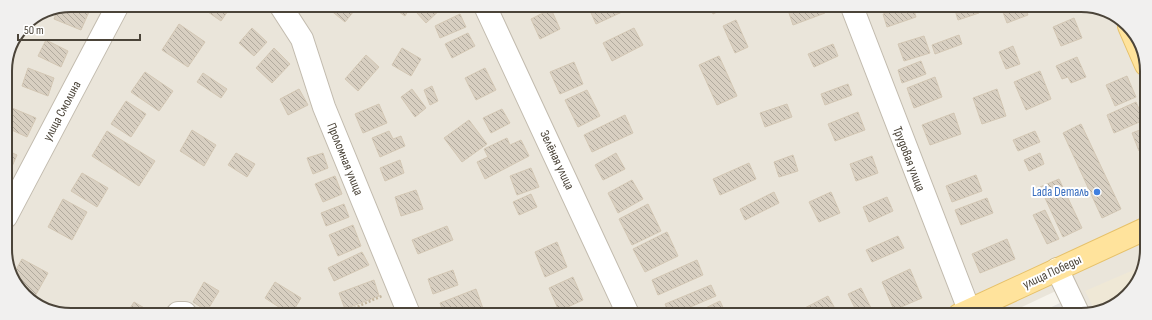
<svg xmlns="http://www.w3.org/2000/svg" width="1152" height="320" font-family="'Sofia Sans Condensed',sans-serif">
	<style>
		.residential { fill: #eae5da }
		.education { fill: #efe8d6 }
		.parking { fill: #e5e3e0 }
		.building { fill: url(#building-back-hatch); stroke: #d3c7b4 }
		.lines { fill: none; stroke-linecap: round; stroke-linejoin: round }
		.minor-casing { stroke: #c2bbae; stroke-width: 24 }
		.major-casing { stroke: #e6c16a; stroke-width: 24 }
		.path { stroke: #c4b79f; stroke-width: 2.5; stroke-dasharray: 2 2; stroke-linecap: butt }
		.minor { stroke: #fff; stroke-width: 22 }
		.major { stroke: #ffe39c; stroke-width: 22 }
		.shop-dot { fill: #3f7fe0; stroke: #fff; stroke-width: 1.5 }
		.labels { text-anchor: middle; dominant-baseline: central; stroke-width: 4; stroke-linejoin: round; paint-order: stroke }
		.street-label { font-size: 13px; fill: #4b4439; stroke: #fff }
		.shop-label { font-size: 13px; fill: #366cbe; stroke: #fff; text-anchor: end }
		.rim { fill: none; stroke: #4b4439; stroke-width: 2 }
	</style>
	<defs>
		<pattern id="building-back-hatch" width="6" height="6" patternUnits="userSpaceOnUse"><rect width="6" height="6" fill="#d8cfc1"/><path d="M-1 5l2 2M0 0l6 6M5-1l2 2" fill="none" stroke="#b1aa9e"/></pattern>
	</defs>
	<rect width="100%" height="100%" fill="#f6f3ec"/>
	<path class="residential" d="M 71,5 L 1098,7 L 1130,27 L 1146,59 L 1145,266 L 1121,301 L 1090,313 L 1075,282 L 1005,315 L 54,313 L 24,295 L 6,262 L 5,67 L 25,24 Z"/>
	<path class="education" d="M 1145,265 L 1121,301 L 1095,311 L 1085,291 Z"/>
	<path class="parking" d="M 1060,303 L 1066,315 L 1035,315 Z"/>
	<g class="building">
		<path d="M 71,5 L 92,5 L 81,30 L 54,19 L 57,11 Z"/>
		<path d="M 198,5 L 232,5 L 221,21 Z"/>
		<path d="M 332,6 L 358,6 L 345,22 L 329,9 Z"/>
		<path d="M 390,6 L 411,6 L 405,16 Z"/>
		<path d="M 425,6 L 444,6 L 426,23 L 417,13 Z"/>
		<path d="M 588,6 L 635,6 L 596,24 Z"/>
		<path d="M 710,6 L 729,6 L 713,14 Z"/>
		<path d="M 787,7 L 823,7 L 825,13 L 793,25 Z"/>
		<path d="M 906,7 L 913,7 L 916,17 L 887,27 L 883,14 Z"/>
		<path d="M 954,7 L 978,7 L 979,13 L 958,20 Z"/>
		<path d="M 1001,7 L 1025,7 L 1028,15 L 1007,23 Z"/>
		<path d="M 551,9 L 560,29 L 540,39 L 531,19 Z"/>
		<path d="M 460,14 L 466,27 L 440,38 L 435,26 Z"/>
		<path d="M 1074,18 L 1082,38 L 1061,46 L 1053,27 Z"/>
		<path d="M 736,20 L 748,47 L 735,53 L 723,26 Z"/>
		<path d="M 179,24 L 205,42 L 188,67 L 162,50 Z"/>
		<path d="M 252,28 L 267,42 L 254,56 L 239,43 Z"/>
		<path d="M 634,28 L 643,45 L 612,61 L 603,43 Z"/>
		<path d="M 468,33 L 475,46 L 452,58 L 445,44 Z"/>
		<path d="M 959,35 L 962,44 L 935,54 L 932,45 Z"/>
		<path d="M 924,36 L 930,53 L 904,61 L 898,44 Z"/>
		<path d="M 46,40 L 68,51 L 61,67 L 38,56 Z"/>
		<path d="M 833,44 L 838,56 L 814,67 L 808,54 Z"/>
		<path d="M 1013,46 L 1020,64 L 1006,69 L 999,52 Z"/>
		<path d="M 274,48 L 290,64 L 272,83 L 256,68 Z"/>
		<path d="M 402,48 L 421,59 L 411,76 L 392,65 Z"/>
		<path d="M 366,55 L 379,67 L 358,91 L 345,79 Z"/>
		<path d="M 719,56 L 737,96 L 717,105 L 699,65 Z"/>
		<path d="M 1077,57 L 1086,77 L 1071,83 L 1068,77 L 1062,79 L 1056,66 Z"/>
		<path d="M 921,61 L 926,74 L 902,83 L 898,70 Z"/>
		<path d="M 574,62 L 583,84 L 560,94 L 550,72 Z"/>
		<path d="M 28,68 L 54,78 L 48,96 L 22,86 Z"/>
		<path d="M 485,68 L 496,90 L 476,100 L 465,78 Z"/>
		<path d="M 1040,71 L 1051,99 L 1026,110 L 1014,82 Z"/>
		<path d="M 145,72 L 173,91 L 159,111 L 131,92 Z"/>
		<path d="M 203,73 L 227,89 L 221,98 L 197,82 Z"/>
		<path d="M 1127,76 L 1136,97 L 1115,106 L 1106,85 Z"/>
		<path d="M 935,77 L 942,97 L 914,108 L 907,88 Z"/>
		<path d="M 848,84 L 852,95 L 825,105 L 821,94 Z"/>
		<path d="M 432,86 L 438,101 L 430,105 L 424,90 Z"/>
		<path d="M 299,89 L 308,105 L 288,115 L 280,99 Z"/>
		<path d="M 412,89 L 426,108 L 415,117 L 401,97 Z"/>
		<path d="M 997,89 L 1006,116 L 982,124 L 973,98 Z"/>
		<path d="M 587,90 L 600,116 L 578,127 L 565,100 Z"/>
		<path d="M 126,101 L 146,114 L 131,137 L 111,124 Z"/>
		<path d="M 1136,102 L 1144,120 L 1114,133 L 1107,115 Z"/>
		<path d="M 379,104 L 387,123 L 363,133 L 355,114 Z"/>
		<path d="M 787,104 L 792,117 L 765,127 L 760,113 Z"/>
		<path d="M 12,108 L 36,118 L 27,137 L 5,127 Z"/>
		<path d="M 502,109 L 510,123 L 491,133 L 483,118 Z"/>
		<path d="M 858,112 L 865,130 L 835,141 L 828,124 Z"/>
		<path d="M 954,113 L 961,134 L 930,145 L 922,125 Z"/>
		<path d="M 625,115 L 633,133 L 592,152 L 584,135 Z"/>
		<path d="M 469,120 L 487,144 L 462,162 L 444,138 Z"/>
		<path d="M 1081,124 L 1121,209 L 1102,218 L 1063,133 Z"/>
		<path d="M 1145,128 L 1145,149 L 1139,151 L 1132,133 Z"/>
		<path d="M 192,130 L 216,145 L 204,166 L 180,151 Z"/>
		<path d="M 107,131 L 155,161 L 139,186 L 92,156 Z"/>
		<path d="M 389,131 L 393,139 L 401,136 L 405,146 L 380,157 L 372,138 Z"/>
		<path d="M 1035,131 L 1040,142 L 1018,151 L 1013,140 Z"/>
		<path d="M 507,138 L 510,145 L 521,140 L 529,156 L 485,179 L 477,162 L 488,157 L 484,149 Z"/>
		<path d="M 6,150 L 17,155 L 10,171 L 6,169 Z"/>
		<path d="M 236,153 L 255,164 L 247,177 L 228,165 Z"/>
		<path d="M 323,153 L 328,168 L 313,174 L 307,158 Z"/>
		<path d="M 616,153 L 625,169 L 603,180 L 595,165 Z"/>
		<path d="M 1040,153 L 1044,164 L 1029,171 L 1024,160 Z"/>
		<path d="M 793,155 L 798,171 L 779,177 L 774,162 Z"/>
		<path d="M 872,156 L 878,173 L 856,181 L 850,164 Z"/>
		<path d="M 400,160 L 404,173 L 385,181 L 380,168 Z"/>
		<path d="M 749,163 L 756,179 L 720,195 L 713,179 Z"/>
		<path d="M 531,168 L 539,187 L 517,195 L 510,176 Z"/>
		<path d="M 82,173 L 108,188 L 97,207 L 71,191 Z"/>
		<path d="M 976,175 L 982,191 L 952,202 L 946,186 Z"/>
		<path d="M 335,176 L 342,194 L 323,202 L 315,184 Z"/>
		<path d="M 1059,179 L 1082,228 L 1063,237 L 1040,187 Z"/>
		<path d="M 632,180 L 643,199 L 618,213 L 608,193 Z"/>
		<path d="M 416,190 L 423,209 L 401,216 L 395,197 Z"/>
		<path d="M 774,192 L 779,203 L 745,220 L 740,209 Z"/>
		<path d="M 831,192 L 840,213 L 819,222 L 809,202 Z"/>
		<path d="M 531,194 L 537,207 L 519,215 L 513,202 Z"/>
		<path d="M 887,197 L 893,211 L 869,222 L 863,207 Z"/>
		<path d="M 987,198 L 993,213 L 961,225 L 955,210 Z"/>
		<path d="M 63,199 L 87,212 L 72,240 L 48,227 Z"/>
		<path d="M 344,204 L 349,217 L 326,226 L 321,213 Z"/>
		<path d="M 648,204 L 661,231 L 632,245 L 619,219 Z"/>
		<path d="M 1045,210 L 1059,239 L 1047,244 L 1033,215 Z"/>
		<path d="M 353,225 L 361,246 L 338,256 L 329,235 Z"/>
		<path d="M 447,226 L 453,240 L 418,254 L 412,240 Z"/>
		<path d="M 667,232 L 678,256 L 645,272 L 633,249 Z"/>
		<path d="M 898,236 L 904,248 L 872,262 L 866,250 Z"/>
		<path d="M 1007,239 L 1015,259 L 980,273 L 972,254 Z"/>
		<path d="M 557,242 L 567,267 L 545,277 L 535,252 Z"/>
		<path d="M 362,252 L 369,265 L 334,281 L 328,268 Z"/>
		<path d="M 22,259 L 48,273 L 34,298 L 22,292 L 13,275 Z"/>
		<path d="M 697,260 L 703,275 L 658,295 L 652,280 Z"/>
		<path d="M 910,269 L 922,298 L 894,310 L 882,282 Z"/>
		<path d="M 453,270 L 458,285 L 433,294 L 428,279 Z"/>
		<path d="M 573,277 L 583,300 L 559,311 L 549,288 Z"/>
		<path d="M 374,280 L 379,296 L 345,309 L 339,293 Z"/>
		<path d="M 204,282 L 219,291 L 207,311 L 193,302 Z"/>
		<path d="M 275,282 L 301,298 L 292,313 L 288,313 L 265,298 Z"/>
		<path d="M 711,285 L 716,296 L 674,314 L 669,314 L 665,304 Z"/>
		<path d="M 861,288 L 874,314 L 858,314 L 848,294 Z"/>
		<path d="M 476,289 L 485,314 L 444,314 L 440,303 Z"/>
		<path d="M 828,296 L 838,314 L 798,314 L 797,312 Z"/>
		<path d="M 720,301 L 726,314 L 693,314 Z"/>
		<path d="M 134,302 L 153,313 L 127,313 Z"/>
		<path d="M 387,308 L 389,313 L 371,313 Z"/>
	</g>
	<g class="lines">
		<defs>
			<g id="minor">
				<path d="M 280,5 L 302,39 L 324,107 L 409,314"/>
				<path d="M 485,6 L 628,314"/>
				<path d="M 852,7 L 971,315"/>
				<path d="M 6,217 L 118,5"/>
				<path d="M 1057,269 L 1079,315"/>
				<path d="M 178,313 L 185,313"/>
			</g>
			<g id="major">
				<path d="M 1129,26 L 1146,65"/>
				<path d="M 959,315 L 1145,229"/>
			</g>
		</defs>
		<use href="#minor" class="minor-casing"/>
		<use href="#major" class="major-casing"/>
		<path class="path" d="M 343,313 L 382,296"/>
		<use href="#minor" class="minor"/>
		<use href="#major" class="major"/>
	</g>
	<circle class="shop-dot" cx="1097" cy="192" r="4"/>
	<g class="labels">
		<g class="street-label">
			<text transform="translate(62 111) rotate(-62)">улица Смолина</text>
			<text transform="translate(345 159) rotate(68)">Проломная улица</text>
			<text transform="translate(909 159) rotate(69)">Трудовая улица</text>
			<text transform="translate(557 160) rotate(65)">Зелёная улица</text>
			<text transform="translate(1052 272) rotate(-25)">улица Победы</text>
		</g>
		<g class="shop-label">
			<text x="1089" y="192">Lada Dеталь</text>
		</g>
	</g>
	<path d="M0 0H1152V320H0ZM71 12H1081A59 59 0 0 1 1140 71V249A59 59 0 0 1 1081 308H71A59 59 0 0 1 12 249V71A59 59 0 0 1 71 12Z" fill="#f1f0ef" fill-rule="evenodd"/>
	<path class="rim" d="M71 12H1081A59 59 0 0 1 1140 71V249A59 59 0 0 1 1081 308H71A59 59 0 0 1 12 249V71A59 59 0 0 1 71 12Z"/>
	<path d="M18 34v6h122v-6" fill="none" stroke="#4b4439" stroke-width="2"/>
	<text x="24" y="34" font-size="12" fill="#4b4439" stroke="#ffffff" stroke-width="3" paint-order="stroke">50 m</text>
</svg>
